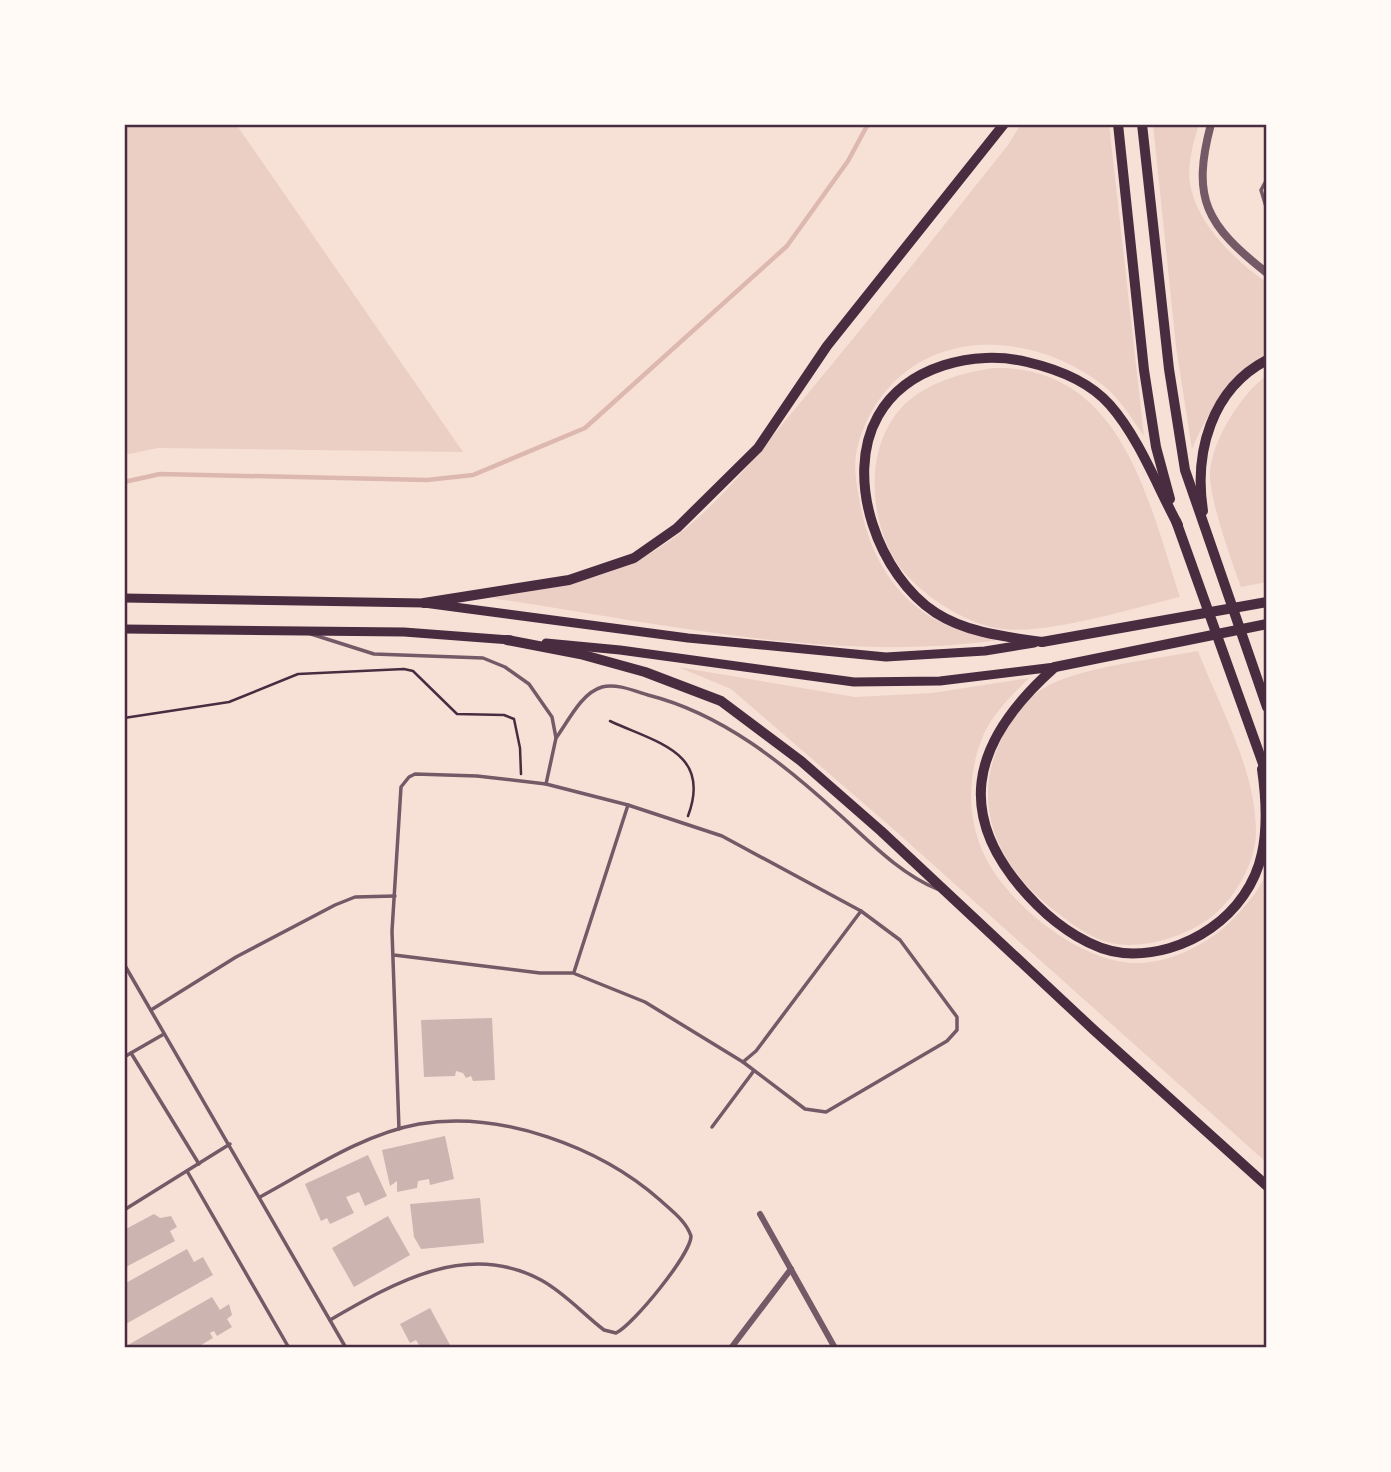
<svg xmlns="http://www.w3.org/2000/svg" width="1391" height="1472" font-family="Signika,sans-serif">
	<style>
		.green { fill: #ebcfc5 }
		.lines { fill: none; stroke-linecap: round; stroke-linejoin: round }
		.stream { stroke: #dcb8b0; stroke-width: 4.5 }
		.building { fill: #ccb4b1 }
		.path { stroke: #4a2c40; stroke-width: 2.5 }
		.service { stroke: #755966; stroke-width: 3.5 }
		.minor { stroke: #755966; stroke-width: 6 }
		.tertiary { stroke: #755966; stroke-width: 8 }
		.secondary { stroke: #4a2c40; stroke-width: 9 }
		.primary { stroke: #4a2c40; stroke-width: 10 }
		.trunk { stroke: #4a2c40; stroke-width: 10 }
		.neatline { fill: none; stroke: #4a2c40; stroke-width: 2.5 }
	</style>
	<rect width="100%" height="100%" fill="#f7e1d7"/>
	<g class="green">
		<path d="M 124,124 L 236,124 L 463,452 L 158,448 L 124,455 Z"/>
		<path d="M 1021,124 L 1109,124 L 1144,436 C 1132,420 1120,398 1104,386 C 1019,320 892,329 858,445 C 852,466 857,486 861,508 C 876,584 926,634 1005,639 C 840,665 655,622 491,598 C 535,590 583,584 625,566 C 701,534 753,458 805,397 C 874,314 941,229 1008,145 Z"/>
		<path d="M 1153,124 L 1199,124 C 1193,143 1186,168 1191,188 C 1199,226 1236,261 1267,283 L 1267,355 C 1228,383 1211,405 1192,449 L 1176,347 Z"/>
		<path d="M 993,368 C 1122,365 1148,500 1180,597 C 1133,608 1047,635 1002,629 C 965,625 908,588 891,553 C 871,514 867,458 892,420 C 913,386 956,374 993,368 Z"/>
		<path d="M 1267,375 L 1267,582 L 1241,587 C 1232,562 1208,496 1210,471 C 1214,437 1240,396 1267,375 Z"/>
		<path d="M 1198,651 C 1220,708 1256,770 1256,832 C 1256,863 1234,900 1210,918 C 1185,937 1142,950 1110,943 C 1090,938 1070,923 1055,911 C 998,867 968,804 1003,736 C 1012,717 1025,699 1044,688 C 1078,667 1157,659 1198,651 Z"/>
		<path d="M 678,667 L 855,697 L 932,693 L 1029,678 C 1012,695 993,713 983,736 C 968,772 967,814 982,850 C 1003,900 1075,959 1130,963 C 1166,965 1206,946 1231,921 C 1244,908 1263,887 1267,869 L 1267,1163 L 891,827 L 731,689 Z"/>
	</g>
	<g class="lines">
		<path class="stream" d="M 124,482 L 160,474 L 427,480 L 473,475 L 585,428 L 787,246 L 848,161 L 868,124"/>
	</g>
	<g class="building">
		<path d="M 492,1018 L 495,1080 L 473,1081 L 471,1076 L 466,1078 L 463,1073 L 456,1071 L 455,1076 L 424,1077 L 421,1020 Z"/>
		<path d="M 445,1136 L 454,1179 L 430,1185 L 429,1179 L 418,1181 L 417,1188 L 397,1192 L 397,1181 L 390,1186 L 382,1150 Z"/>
		<path d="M 368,1155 L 387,1196 L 365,1206 L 359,1192 L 346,1197 L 354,1213 L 330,1224 L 327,1218 L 321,1221 L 305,1184 Z"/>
		<path d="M 480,1198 L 484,1243 L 421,1249 L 414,1237 L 410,1204 Z"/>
		<path d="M 154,1214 L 160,1218 L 171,1216 L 177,1227 L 170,1231 L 175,1241 L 124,1268 L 124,1230 Z"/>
		<path d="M 388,1216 L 410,1255 L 354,1287 L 332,1248 Z"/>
		<path d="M 187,1249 L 194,1262 L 203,1257 L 213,1275 L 124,1325 L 124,1284 Z"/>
		<path d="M 212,1297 L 220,1310 L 229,1304 L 232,1315 L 227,1319 L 232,1327 L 217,1336 L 214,1331 L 210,1333 L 213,1338 L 196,1348 L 130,1348 L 128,1345 Z"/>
		<path d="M 430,1308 L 450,1345 L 446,1348 L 421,1348 L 416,1340 L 410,1343 L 400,1324 Z"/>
	</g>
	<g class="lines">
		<g class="path">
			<path d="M 124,718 L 229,702 L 298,674 L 404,669 L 413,671 L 457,714 L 504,715 L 514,719 L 520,748 L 521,774"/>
			<path d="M 610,721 C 657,743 712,752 688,816"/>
		</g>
		<g class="service">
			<path d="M 1267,179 L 1261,190 L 1267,210"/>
			<path d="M 311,634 L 374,654 L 483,658 L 505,667 L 529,684 L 552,717 L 556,738 L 546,784"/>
			<path d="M 556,738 C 568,722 581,693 602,687 C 616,683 635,691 648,695 C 723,714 784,764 840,815 C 870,842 899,873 937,889"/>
			<path d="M 394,955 L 540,973 L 573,973 L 645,1002 L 743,1062 L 805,1109 L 826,1112 L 947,1041 L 957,1030 L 957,1017 L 900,940 L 861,911 L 722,836 L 628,805 L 546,784 L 477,776 L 415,774 L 409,777 L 401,787 L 392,931 L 399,1129"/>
			<path d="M 124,964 L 346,1348"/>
			<path d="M 574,972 L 628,805"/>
			<path d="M 151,1010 L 236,957 L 335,905 L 355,897 L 395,896"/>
			<path d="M 131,1053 L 199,1164"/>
			<path d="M 124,1057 L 164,1034"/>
			<path d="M 743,1062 L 756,1051 L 861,911"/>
			<path d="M 712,1127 L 753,1072"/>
			<path d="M 187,1171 L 289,1348"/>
			<path d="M 260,1197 C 310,1170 363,1134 419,1124 C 500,1110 600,1147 660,1200 C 672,1211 686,1221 691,1236 C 691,1254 633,1325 616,1333 L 604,1330 C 583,1314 565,1293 541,1280 C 467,1240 394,1283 330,1320"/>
			<path d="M 124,1210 L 230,1144"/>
		</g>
		<g class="minor">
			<path d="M 760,1214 L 835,1348"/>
			<path d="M 731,1348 L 791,1269"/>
		</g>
		<path class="tertiary" d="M 1211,124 C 1191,199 1206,225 1267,273"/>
		<g class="secondary">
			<path d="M 124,598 L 424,603 L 688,638 L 886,657 L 985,651 L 1034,643"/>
			<path d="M 124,629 L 404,632 L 511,640"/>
			<path d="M 546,643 L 620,650 L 854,682 L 940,681 L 1055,667"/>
		</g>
		<g class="primary">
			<path d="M 1042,642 L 1267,602"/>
			<path d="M 1055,667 L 1267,624"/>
		</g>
		<g class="trunk">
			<path d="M 1118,124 L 1144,370 L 1156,447 L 1170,499"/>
			<path d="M 1142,124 L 1169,369 L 1185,470 L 1267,707"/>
			<path d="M 1203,511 C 1194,453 1211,389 1267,360"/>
			<path d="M 1176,521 L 1267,775"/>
			<path d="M 424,603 L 569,580 L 634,558 L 677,528 L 758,448 L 827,346 L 1004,124"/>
			<path d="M 507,640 L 580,654 L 645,672 L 721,701 L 801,761 L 881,831 L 1095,1031 L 1267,1186"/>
			<path d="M 1042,642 C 1007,637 967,633 936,613 C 879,576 843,478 878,416 C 906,366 975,349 1027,362 C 1057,369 1089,381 1110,405 C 1139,438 1157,486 1178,525"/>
			<path d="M 1055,667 C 969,743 951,819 1037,905 C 1059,927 1092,950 1123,953 C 1185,958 1249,915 1262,853 C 1268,826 1266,797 1262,769"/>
		</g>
	</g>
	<rect width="1391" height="1472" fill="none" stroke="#fffaf5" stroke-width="252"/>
	<rect x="126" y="126" width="1139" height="1220" class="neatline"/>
</svg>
